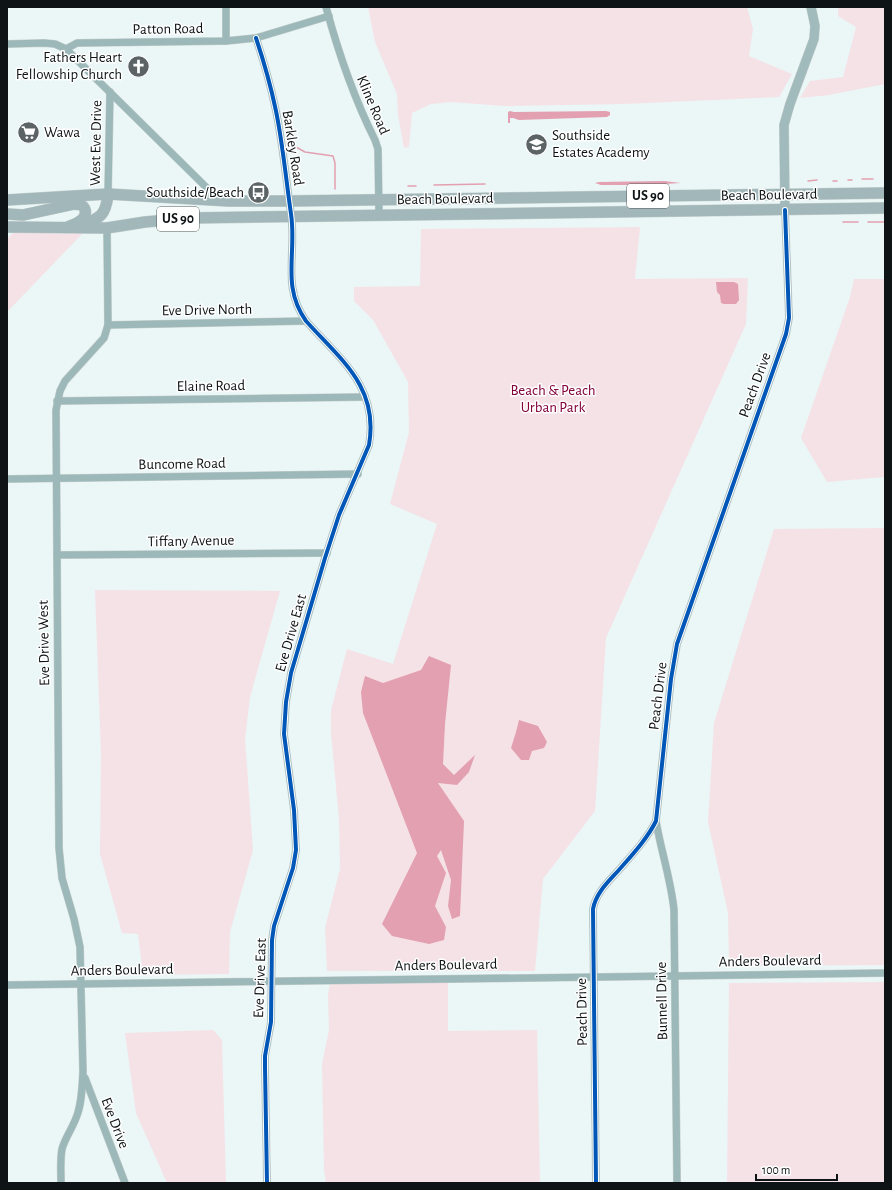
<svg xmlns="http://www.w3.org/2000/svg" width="892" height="1190" font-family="'Alegreya Sans',sans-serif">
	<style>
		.green { fill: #f5e2e7 }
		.water { fill: #e3a0b1 }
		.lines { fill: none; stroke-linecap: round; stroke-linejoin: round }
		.stream { stroke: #e3a0b1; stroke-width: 1.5 }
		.minor-casing { stroke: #c8d1d1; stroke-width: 8 }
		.major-casing { stroke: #c8d1d1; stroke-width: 10 }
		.highway-casing { stroke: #c8d1d1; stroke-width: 12 }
		.minor { stroke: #9db8b9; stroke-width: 7 }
		.major { stroke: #a1babb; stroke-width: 9 }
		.highway { stroke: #a1b7b9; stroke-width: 11 }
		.cycleway-casing { stroke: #fff; stroke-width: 6 }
		.cycleway { stroke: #0057b8; stroke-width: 4 }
		.labels { text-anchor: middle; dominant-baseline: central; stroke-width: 3; stroke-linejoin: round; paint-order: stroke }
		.shield { fill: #fff; stroke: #565a5b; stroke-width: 1 }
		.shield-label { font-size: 14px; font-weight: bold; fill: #0e1415 }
		.street-label { font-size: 15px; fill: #0e1415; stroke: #fff }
		.poi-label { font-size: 15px; fill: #0e1415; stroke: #fff; text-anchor: end }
		.park-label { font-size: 15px; fill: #830139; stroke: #fff }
	</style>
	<rect width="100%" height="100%" fill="#ebf6f6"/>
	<g class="green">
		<path d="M 368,7 L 747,7 L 753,29 L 749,56 L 792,74 L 779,97 L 623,104 L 504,106 L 451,102 L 431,104 L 412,113 L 409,147 L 404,148 L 398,115 L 397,94 L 375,42 Z"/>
		<path d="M 838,7 L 885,7 L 885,84 L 829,95 L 800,98 L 810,81 L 843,77 L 856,27 L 838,16 Z"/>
		<path d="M 640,227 L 635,279 L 748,278 L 746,324 L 606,638 L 595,811 L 543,879 L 535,971 L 327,971 L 325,928 L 340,869 L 339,819 L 331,734 L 331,710 L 347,649 L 393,664 L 437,524 L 390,504 L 409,432 L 408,382 L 373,320 L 354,301 L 354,287 L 420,286 L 421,229 Z"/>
		<path d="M 29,231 L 84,232 L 7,312 L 7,239 L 13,233 Z"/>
		<path d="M 854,279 L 885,279 L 885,477 L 827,482 L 801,438 L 850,297 Z"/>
		<path d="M 885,528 L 885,965 L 729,966 L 728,913 L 708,822 L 714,723 L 774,529 Z"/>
		<path d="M 95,590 L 280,591 L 250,697 L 245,739 L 253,850 L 230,932 L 229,974 L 143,975 L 138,934 L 122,933 L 100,854 L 101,754 Z"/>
		<path d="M 448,981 L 448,1031 L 537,1030 L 540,1183 L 326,1183 L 324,1171 L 322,1064 L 329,1030 L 328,994 L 330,984 Z"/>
		<path d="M 885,982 L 885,1183 L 727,1183 L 729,983 Z"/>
		<path d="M 213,1030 L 222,1040 L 226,1183 L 167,1183 L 136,1113 L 125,1033 Z"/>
	</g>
	<g class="water">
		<path d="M 510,111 L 514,112 L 606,111 L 610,112 L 610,115 L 607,117 L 519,120 L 513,118 L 510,118 L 510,123 L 508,123 L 508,112 Z"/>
		<path d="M 664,181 L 681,183 L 648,185 L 601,185 L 595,183 L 599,182 Z"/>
		<path d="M 716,282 L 734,282 L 738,284 L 739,300 L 736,304 L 724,304 L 721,303 L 720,295 L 717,292 Z"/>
		<path d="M 429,656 L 451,665 L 445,724 L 443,764 L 454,775 L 475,755 L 469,772 L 457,785 L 438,783 L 464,821 L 460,916 L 452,919 L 448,906 L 451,880 L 441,850 L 437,856 L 446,873 L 435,906 L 446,927 L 444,940 L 429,944 L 392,936 L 382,924 L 417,853 L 363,713 L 361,692 L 365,676 L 383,683 L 421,670 Z"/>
		<path d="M 519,720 L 538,726 L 547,742 L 544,748 L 532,751 L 529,760 L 521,760 L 511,748 L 516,732 Z"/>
	</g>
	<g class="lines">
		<g class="stream">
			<path d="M 287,142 L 305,152 L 333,156 L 335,163 L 335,189"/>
			<path d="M 862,179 L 873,179"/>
			<path d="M 848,180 L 852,180"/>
			<path d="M 808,181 L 817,180"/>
			<path d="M 833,181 L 837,181"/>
			<path d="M 434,185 L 485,184"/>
			<path d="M 408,186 L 416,186"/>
			<path d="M 843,222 L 858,222"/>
			<path d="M 868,222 L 885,222"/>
		</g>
		<defs>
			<g id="minor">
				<path d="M 226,7 L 226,41"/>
				<path d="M 326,7 C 339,55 353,96 375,140 L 378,149 L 379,215"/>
				<path d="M 256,38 C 264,62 271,87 276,111 C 283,145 286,180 291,214 C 297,253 281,286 306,321 C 341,360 379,387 369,445 L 339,515 L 325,558 L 291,673 L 286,702 L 284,734 L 294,810 L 296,850 L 293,868 L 274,926 L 272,940 L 271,1022 L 265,1056 L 265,1067 L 267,1183"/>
				<path d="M 7,44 L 44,43 L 55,44 L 66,49 L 209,190 L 225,199"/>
				<path d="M 66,49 L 77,43 L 226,41 L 256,38 L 329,16"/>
				<path d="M 108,194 L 110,92"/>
				<path d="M 108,325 L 306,321"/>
				<path d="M 57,401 L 365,397"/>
				<path d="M 7,479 L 358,474"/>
				<path d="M 57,555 L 327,553"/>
				<path d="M 656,821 C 661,851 671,880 674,910 L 677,1183"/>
				<path d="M 7,985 L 885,973"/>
				<path d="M 85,1078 L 125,1183"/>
				<path d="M 61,1183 C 61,1172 60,1160 62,1149 C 65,1138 72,1129 76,1118 C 82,1104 82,1087 83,1072 L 80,947 L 74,919 L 62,878 L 59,848 L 56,410 L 60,391 L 65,381 L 104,338 L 108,325 L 107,228"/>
				<path d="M 596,1183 L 593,909 C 596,893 608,882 618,871 C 632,855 647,839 656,821 L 671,679 L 677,644 L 786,334 L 789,318 L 785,210"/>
			</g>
			<path id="major" d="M 785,210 L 784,125 L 790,104 L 814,39 L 815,26 L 811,7"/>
			<g id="highway">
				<path d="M 7,200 L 108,194 L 229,201 L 289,201 L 885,193"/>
				<path d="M 7,214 L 23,215 L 74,204 C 76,205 79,204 81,205 C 88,208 86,218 80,221 C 77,224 72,225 68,227"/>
				<path d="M 80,226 C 100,218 106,216 108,194"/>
				<path d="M 7,227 L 107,228 L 145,222 L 189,218 L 885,208"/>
			</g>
		</defs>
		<use href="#minor" class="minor-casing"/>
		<use href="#major" class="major-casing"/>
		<use href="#highway" class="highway-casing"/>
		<use href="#minor" class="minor"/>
		<use href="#major" class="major"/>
		<use href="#highway" class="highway"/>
		<defs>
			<g id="cycleway">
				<path d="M 256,38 C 264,62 271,87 276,111 C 283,145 286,180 291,214 C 297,253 281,286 306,321 C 341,360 379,387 369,445 L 339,515 L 325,558 L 291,673 L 286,702 L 284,734 L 294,810 L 296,850 L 293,868 L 274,926 L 272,940 L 271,1022 L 265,1056 L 265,1067 L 267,1183"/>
				<path d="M 596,1183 L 593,909 C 596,893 608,882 618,871 C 632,855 647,839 656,821 L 671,679 L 677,644 L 786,334 L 789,318 L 785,210"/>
			</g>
		</defs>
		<use href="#cycleway" class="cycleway-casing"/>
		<use href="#cycleway" class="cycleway"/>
	</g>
	<defs>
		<symbol id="church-disc" viewBox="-11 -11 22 22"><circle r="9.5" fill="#5b6364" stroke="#fff"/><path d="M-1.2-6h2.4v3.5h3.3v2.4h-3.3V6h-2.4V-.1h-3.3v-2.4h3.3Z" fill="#fff"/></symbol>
		<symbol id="supermarket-disc" viewBox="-11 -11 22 22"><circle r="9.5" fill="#5b6364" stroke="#fff"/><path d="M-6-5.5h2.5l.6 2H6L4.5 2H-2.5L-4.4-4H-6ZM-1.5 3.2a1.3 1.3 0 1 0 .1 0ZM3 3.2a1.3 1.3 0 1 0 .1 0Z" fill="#fff"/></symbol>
		<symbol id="school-disc" viewBox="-11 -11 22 22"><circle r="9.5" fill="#5b6364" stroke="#fff"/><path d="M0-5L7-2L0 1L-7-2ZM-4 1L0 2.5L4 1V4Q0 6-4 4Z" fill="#fff"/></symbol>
		<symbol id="bus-disc" viewBox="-11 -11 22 22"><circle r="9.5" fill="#5b6364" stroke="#fff"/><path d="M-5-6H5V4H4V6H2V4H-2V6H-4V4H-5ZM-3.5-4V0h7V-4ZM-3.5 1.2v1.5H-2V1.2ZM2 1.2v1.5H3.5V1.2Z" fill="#fff"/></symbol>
	</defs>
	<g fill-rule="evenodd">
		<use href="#church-disc" x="126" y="54" width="25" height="25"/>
		<use href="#supermarket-disc" x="16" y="120" width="25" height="25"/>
		<use href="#school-disc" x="524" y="132" width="25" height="25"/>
		<use href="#bus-disc" x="246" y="180" width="25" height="25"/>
	</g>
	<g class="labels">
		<g class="shield">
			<rect x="627" y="184" width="42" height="24" rx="3"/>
			<rect x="157" y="207" width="42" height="24" rx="3"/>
		</g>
		<g class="shield-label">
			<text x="648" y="196">US 90</text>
			<text x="178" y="219">US 90</text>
		</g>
		<g class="street-label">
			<text transform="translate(168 29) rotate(-1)">Patton Road</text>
			<text transform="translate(373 105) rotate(67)">Kline Road</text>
			<text transform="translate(96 143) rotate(-89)">West Eve Drive</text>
			<text transform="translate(293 148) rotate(81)">Barkley Road</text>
			<text transform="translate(769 195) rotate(-1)">Beach Boulevard</text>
			<text transform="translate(445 199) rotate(-1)">Beach Boulevard</text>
			<text transform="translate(207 310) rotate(-1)">Eve Drive North</text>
			<text transform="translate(755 385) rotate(-70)">Peach Drive</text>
			<text transform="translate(211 386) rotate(-1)">Elaine Road</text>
			<text transform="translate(182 464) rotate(-1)">Buncome Road</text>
			<text transform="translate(191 541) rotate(-1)">Tiffany Avenue</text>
			<text transform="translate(291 633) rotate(-74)">Eve Drive East</text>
			<text transform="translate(44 643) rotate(-91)">Eve Drive West</text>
			<text transform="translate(658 696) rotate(-83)">Peach Drive</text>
			<text transform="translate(770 961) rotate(-1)">Anders Boulevard</text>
			<text transform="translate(446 965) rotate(-1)">Anders Boulevard</text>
			<text transform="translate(122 970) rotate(-1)">Anders Boulevard</text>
			<text transform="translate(260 978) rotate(-88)">Eve Drive East</text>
			<text transform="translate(662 1001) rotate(-91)">Bunnell Drive</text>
			<text transform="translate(582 1012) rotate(-91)">Peach Drive</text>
			<text transform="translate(115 1123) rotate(69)">Eve Drive</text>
		</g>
		<g class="poi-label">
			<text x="122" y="57">Fathers Heart<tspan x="122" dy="17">Fellowship Church</tspan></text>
			<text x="44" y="132" text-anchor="start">Wawa</text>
			<text x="552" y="135" text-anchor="start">Southside<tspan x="552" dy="17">Estates Academy</tspan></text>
			<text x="244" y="192">Southside/Beach</text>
		</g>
		<g class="park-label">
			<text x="553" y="390">Beach &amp; Peach<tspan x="553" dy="17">Urban Park</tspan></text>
		</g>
	</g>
	<rect width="892" height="1190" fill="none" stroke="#0e1415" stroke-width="16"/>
	<path d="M756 1174v6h81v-6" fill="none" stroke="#0e1415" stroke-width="2"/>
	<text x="762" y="1174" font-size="12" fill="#0e1415" stroke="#ffffff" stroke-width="3" paint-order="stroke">100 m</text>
</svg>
